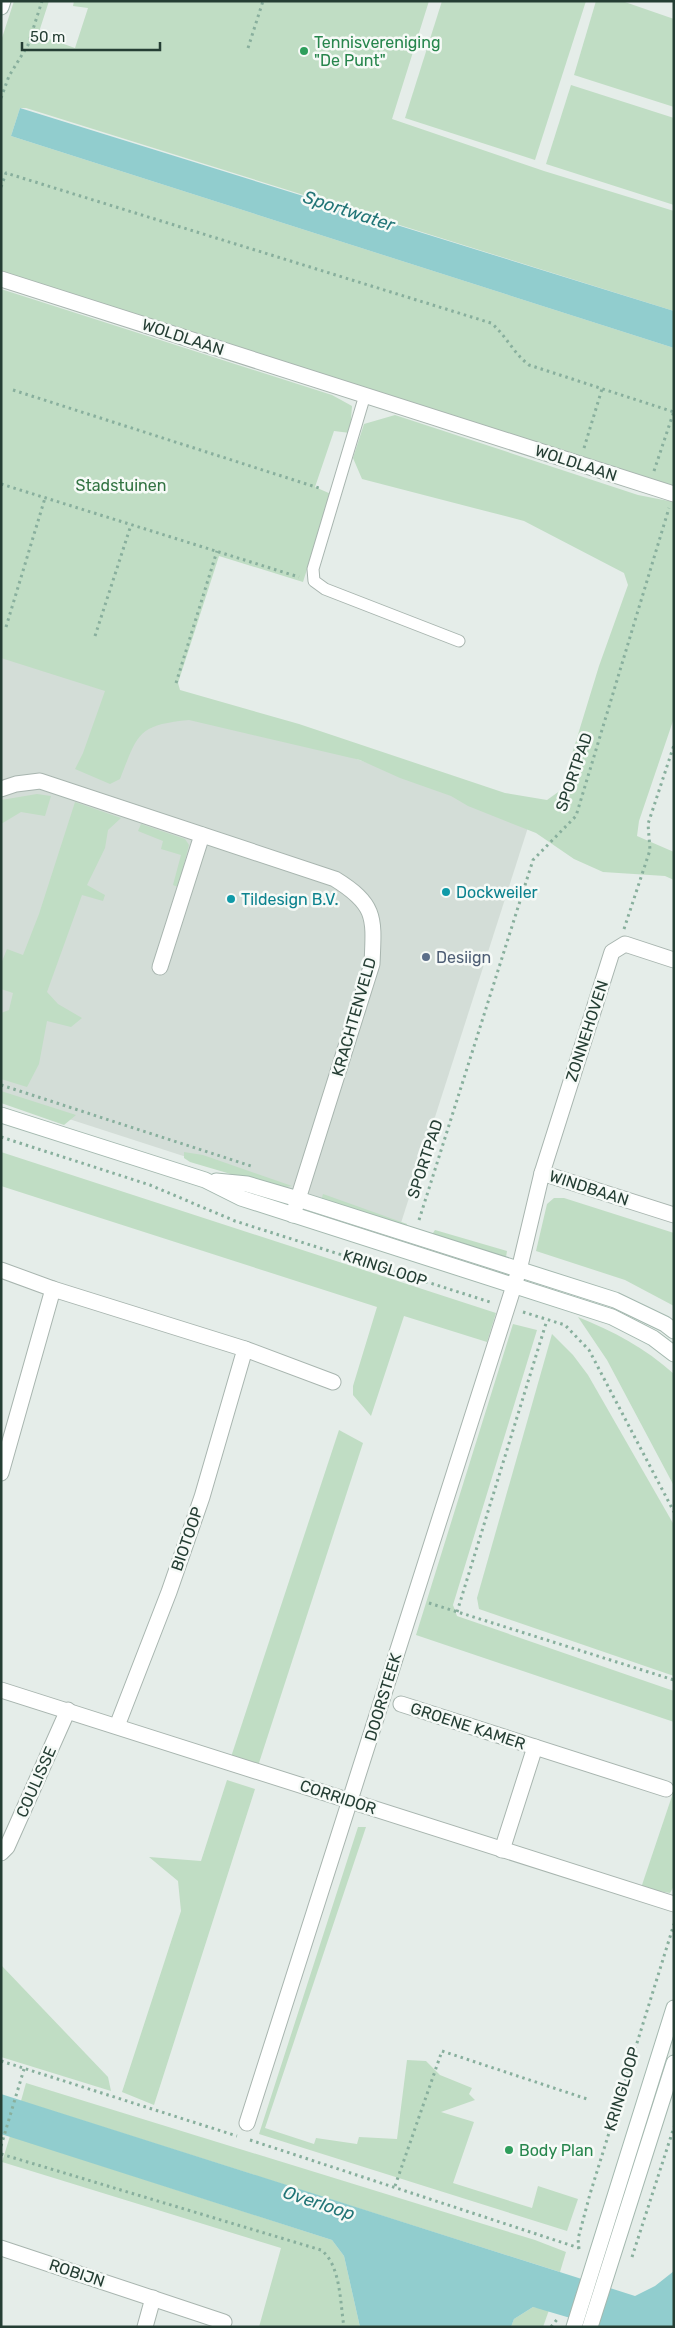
<svg xmlns="http://www.w3.org/2000/svg" width="675" height="2328" font-family="Rubik,sans-serif">
	<style>
		.built { fill: #d3ddd7 }
		.green { fill: #c0ddc4 }
		.water { fill: #91cdce }
		.lines { fill: none; stroke-linecap: round; stroke-linejoin: round }
		.lane-casing { stroke: #a8b5af; stroke-width: 13 }
		.street-casing { stroke: #a8b5af; stroke-width: 17 }
		.secondary-casing { stroke: #a4b8af; stroke-width: 17 }
		.path { stroke: #88af9d; stroke-width: 3; stroke-dasharray: 2.5 4; stroke-linecap: butt }
		.lane { stroke: #fff; stroke-width: 11 }
		.street { stroke: #fff; stroke-width: 15 }
		.secondary { stroke: #fff; stroke-width: 15 }
		.leisure-dot { fill: #2e9e5b; stroke: #f6faf7; stroke-width: 2 }
		.culture-dot { fill: #0f9aa8; stroke: #f6faf7; stroke-width: 2 }
		.service-dot { fill: #5c6f8a; stroke: #f6faf7; stroke-width: 2 }
		.labels { text-anchor: middle; dominant-baseline: central; stroke-width: 5; stroke-linejoin: round; paint-order: stroke }
		.leisure-label { font-size: 16px; fill: #27864d; stroke: #f6faf7; text-anchor: start }
		.street-label { font-size: 16px; fill: #253e34; stroke: #f6faf7 }
		.park-label { font-size: 16px; fill: #327342; stroke: #f6faf7 }
		.culture-label { font-size: 16px; fill: #0d838f; stroke: #f6faf7; text-anchor: start }
		.service-label { font-size: 16px; fill: #4e5e75; stroke: #f6faf7; text-anchor: start }
		.water-label { font-size: 18px; font-style: italic; fill: #227577; stroke: #f6faf7 }
	</style>
	<rect width="100%" height="100%" fill="#e5ede9"/>
	<path class="built" d="M 1,643 L 312,744 L 531,818 L 400,1226 L 1,1097 Z"/>
	<g class="green">
		<path d="M 14,1 L 49,1 L 38,35 L 75,48 L 88,8 L 73,6 L 74,1 L 429,1 L 392,119 L 544,171 L 674,211 L 674,311 L 26,108 L 20,108 L 11,136 L 674,348 L 674,488 L 1,274 L 1,41 Z"/>
		<path d="M 442,1 L 586,1 L 535,160 L 405,118 Z"/>
		<path d="M 596,1 L 622,1 L 674,19 L 674,107 L 574,75 Z"/>
		<path d="M 571,85 L 674,118 L 674,205 L 546,164 Z"/>
		<path d="M 1,289 L 332,395 L 352,406 L 350,433 L 334,431 L 315,487 L 331,494 L 303,582 L 219,556 L 178,683 L 180,690 L 299,724 L 505,793 L 547,800 L 561,790 L 599,666 L 628,585 L 624,573 L 524,521 L 362,479 L 353,458 L 364,424 L 395,415 L 638,495 L 674,502 L 674,718 L 639,821 L 637,836 L 674,852 L 674,880 L 665,876 L 603,872 L 574,859 L 536,833 L 468,806 L 451,796 L 400,778 L 360,760 L 189,720 C 138,725 138,733 120,779 L 110,784 L 75,769 L 83,753 L 105,691 L 1,658 Z"/>
		<path d="M 37,794 L 51,796 L 45,816 L 21,812 L 1,824 L 1,800 Z"/>
		<path d="M 75,802 L 121,818 L 108,830 L 105,848 L 87,885 L 105,895 L 103,901 L 82,895 L 47,992 L 58,1004 L 82,1018 L 71,1027 L 47,1021 L 39,1064 L 27,1087 L 1,1079 L 1,1013 L 9,1010 L 13,993 L 1,989 L 1,964 L 7,949 L 23,955 L 39,914 Z"/>
		<path d="M 141,824 L 185,839 L 189,845 L 178,887 L 173,885 L 181,855 L 161,849 L 163,841 L 138,831 Z"/>
		<path d="M 1,1091 L 76,1115 L 64,1125 L 1,1103 Z"/>
		<path d="M 1,1152 L 496,1313 L 487,1342 L 404,1316 L 371,1416 L 353,1395 L 353,1386 L 377,1307 L 1,1186 Z"/>
		<path d="M 184,1152 L 203,1155 L 292,1186 L 278,1188 L 190,1162 L 184,1158 Z"/>
		<path d="M 323,1194 L 407,1224 L 405,1230 L 321,1201 Z"/>
		<path d="M 554,1198 L 564,1198 L 674,1233 L 674,1306 L 625,1280 L 536,1251 L 547,1204 Z"/>
		<path d="M 435,1230 L 507,1251 L 506,1257 L 501,1259 L 431,1236 Z"/>
		<path d="M 578,1317 C 613,1331 645,1348 674,1374 L 674,1486 L 607,1360 Z"/>
		<path d="M 513,1324 L 537,1330 L 453,1605 L 457,1616 L 674,1691 L 674,1722 L 416,1635 Z"/>
		<path d="M 552,1334 L 573,1355 L 588,1375 L 674,1525 L 674,1676 L 479,1609 L 477,1598 Z"/>
		<path d="M 339,1430 L 363,1443 L 258,1766 L 231,1757 Z"/>
		<path d="M 227,1780 L 255,1789 L 154,2105 L 122,2092 L 181,1911 L 178,1881 L 149,1857 L 201,1861 Z"/>
		<path d="M 674,1790 L 674,1886 L 670,1893 L 641,1888 Z"/>
		<path d="M 358,1827 L 366,1827 L 265,2128 L 314,2144 L 316,2138 L 357,2144 L 359,2137 L 397,2139 L 407,2060 L 426,2061 L 440,2075 L 472,2088 L 469,2094 L 475,2100 L 441,2112 L 474,2122 L 453,2183 L 532,2208 L 538,2186 L 578,2199 L 567,2231 L 259,2134 Z"/>
		<path d="M 1,1965 L 108,2077 L 111,2091 L 1,2057 Z"/>
		<path d="M 26,2083 L 535,2240 L 566,2252 L 560,2272 L 21,2101 Z"/>
		<path d="M 10,2136 L 332,2240 L 344,2256 L 360,2327 L 259,2327 L 281,2248 L 2,2162 Z"/>
		<path d="M 533,2307 L 549,2310 L 543,2327 L 511,2327 L 514,2319 Z"/>
	</g>
	<g class="water">
		<path d="M 20,108 L 674,311 L 674,348 L 11,136 Z"/>
		<path d="M 1,2094 L 635,2296 L 655,2286 L 674,2271 L 674,2327 L 601,2327 L 533,2307 L 514,2319 L 511,2327 L 360,2327 L 344,2256 L 332,2240 L 1,2134 Z"/>
	</g>
	<g class="lines">
		<defs>
			<path id="lane" d="M 365,395 L 313,569 L 314,581 L 325,589 L 459,641"/>
			<g id="street">
				<path d="M 1,279 L 674,494"/>
				<path d="M 1,789 L 16,784 L 40,781 L 335,879 C 377,905 374,918 372,964 L 293,1215"/>
				<path d="M 160,967 L 202,835"/>
				<path d="M 542,1173 L 612,952 L 625,944 L 674,960"/>
				<path d="M 1,1270 L 53,1289"/>
				<path d="M 245,1349 L 333,1382"/>
				<path d="M 1,1473 L 53,1289 L 245,1349 L 202,1497 L 169,1592 L 117,1726"/>
				<path d="M 1,1690 L 674,1904"/>
				<path d="M 401,1704 L 666,1789"/>
				<path d="M 502,1850 L 535,1747"/>
				<path d="M 1,1853 L 7,1847 L 68,1710"/>
				<path d="M 247,2123 L 519,1270 L 542,1173 L 674,1215"/>
				<path d="M 1,2248 L 224,2322"/>
				<path d="M 145,2327 L 153,2298"/>
			</g>
			<g id="secondary">
				<path d="M 1,7 L 3,1"/>
				<path d="M 1,1115 L 205,1180 L 241,1198 L 612,1317 L 653,1338 L 674,1354"/>
				<path d="M 216,1181 L 247,1184 L 298,1199 L 615,1300 L 665,1324 L 674,1331"/>
				<path d="M 574,2327 L 674,2008"/>
				<path d="M 590,2327 L 674,2063"/>
			</g>
		</defs>
		<use href="#lane" class="lane-casing"/>
		<use href="#street" class="street-casing"/>
		<use href="#secondary" class="secondary-casing"/>
		<g class="path">
			<path d="M 248,48 L 263,1"/>
			<path d="M 1,98 L 9,76 L 28,45 L 42,1"/>
			<path d="M 1,187 L 6,173 L 491,323 C 506,335 513,353 529,365 L 674,412"/>
			<path d="M 13,390 L 322,489"/>
			<path d="M 584,448 L 602,389"/>
			<path d="M 654,471 L 674,411"/>
			<path d="M 1,484 L 299,577"/>
			<path d="M 6,627 L 45,498"/>
			<path d="M 95,636 L 131,525"/>
			<path d="M 176,683 L 217,551"/>
			<path d="M 624,929 L 650,850 L 648,824 L 674,745"/>
			<path d="M 1,1085 L 251,1166"/>
			<path d="M 1,1137 L 150,1185 L 235,1221 L 493,1303"/>
			<path d="M 419,1220 L 533,860 L 576,816 L 669,508"/>
			<path d="M 523,1312 L 565,1325 L 589,1350 L 674,1512"/>
			<path d="M 429,1603 L 674,1680"/>
			<path d="M 457,1612 L 547,1320"/>
			<path d="M 1,2061 L 237,2136"/>
			<path d="M 250,2140 L 579,2248"/>
			<path d="M 1,2146 L 24,2069"/>
			<path d="M 1,2154 L 321,2250 C 341,2265 340,2303 344,2327"/>
			<path d="M 395,2186 L 442,2051 L 587,2099"/>
			<path d="M 579,2249 L 578,2239 L 590,2194 L 674,1924"/>
			<path d="M 632,2257 L 674,2127"/>
			<path d="M 551,2327 L 559,2317"/>
		</g>
		<use href="#lane" class="lane"/>
		<use href="#street" class="street"/>
		<use href="#secondary" class="secondary"/>
	</g>
	<g class="leisure-dot">
		<circle cx="304" cy="51" r="5"/>
		<circle cx="509" cy="2150" r="5"/>
	</g>
	<g class="culture-dot">
		<circle cx="446" cy="892" r="5"/>
		<circle cx="231" cy="899" r="5"/>
	</g>
	<circle class="service-dot" cx="426" cy="957" r="5"/>
	<g class="labels">
		<g class="leisure-label">
			<text x="314" y="42">Tennisvereniging<tspan x="314" dy="18">"De Punt"</tspan></text>
			<text x="519" y="2150">Body Plan</text>
		</g>
		<g class="street-label">
			<text transform="translate(183 337) rotate(18)">WOLDLAAN</text>
			<text transform="translate(576 463) rotate(18)">WOLDLAAN</text>
			<text transform="translate(574 772) rotate(-71)">SPORTPAD</text>
			<text transform="translate(354 1017) rotate(-74)">KRACHTENVELD</text>
			<text transform="translate(587 1031) rotate(-72)">ZONNEHOVEN</text>
			<text transform="translate(425 1159) rotate(-72)">SPORTPAD</text>
			<text transform="translate(589 1188) rotate(18)">WINDBAAN</text>
			<text transform="translate(385 1268) rotate(18)">KRINGLOOP</text>
			<text transform="translate(187 1539) rotate(-71)">BIOTOOP</text>
			<text transform="translate(383 1697) rotate(-73)">DOORSTEEK</text>
			<text transform="translate(468 1726) rotate(18)">GROENE KAMER</text>
			<text transform="translate(36 1782) rotate(-66)">COULISSE</text>
			<text transform="translate(338 1797) rotate(18)">CORRIDOR</text>
			<text transform="translate(622 2089) rotate(-73)">KRINGLOOP</text>
			<text transform="translate(77 2273) rotate(18)">ROBIJN</text>
		</g>
		<g class="park-label">
			<text x="121" y="485">Stadstuinen</text>
		</g>
		<g class="culture-label">
			<text x="456" y="892">Dockweiler</text>
			<text x="241" y="899">Tildesign B.V.</text>
		</g>
		<g class="service-label">
			<text x="436" y="957">Desiign</text>
		</g>
		<g class="water-label">
			<text transform="translate(349 211) rotate(18)">Sportwater</text>
			<text transform="translate(319 2203) rotate(18)">Overloop</text>
		</g>
	</g>
	<rect width="675" height="2328" fill="none" stroke="#253e34" stroke-width="5"/>
	<path d="M22 42v8h138v-8" fill="none" stroke="#253e34" stroke-width="2.5"/>
	<text x="30" y="42" font-size="15" fill="#253e34" stroke="#f6faf7" stroke-width="4" paint-order="stroke">50 m</text>
</svg>
